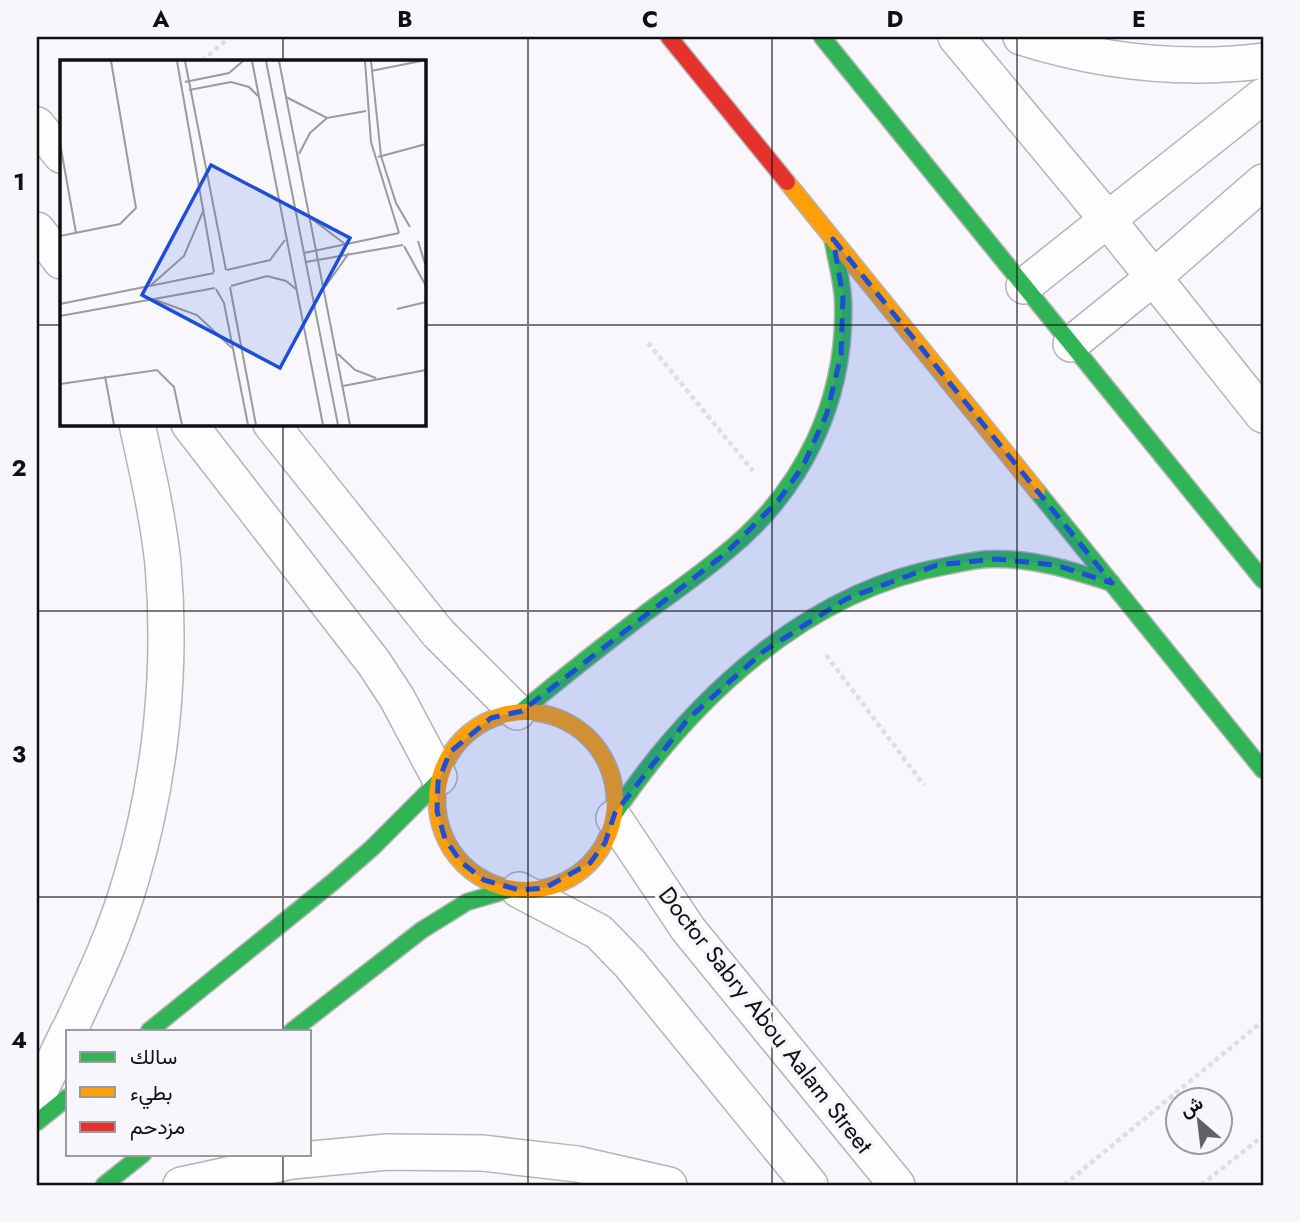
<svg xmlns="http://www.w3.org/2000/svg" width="1300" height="1222" font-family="Jost,Vazirmatn,sans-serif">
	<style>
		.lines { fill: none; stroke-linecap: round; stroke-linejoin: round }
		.street-casing { stroke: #b5b3b7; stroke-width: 38 }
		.fast-casing { stroke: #b5b3b7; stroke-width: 19 }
		.slow-casing { stroke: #b5b3b7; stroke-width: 19 }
		.jam-casing { stroke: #b5b3b7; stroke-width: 19 }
		.path { stroke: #dfdedf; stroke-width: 4.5; stroke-dasharray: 5 3.5; stroke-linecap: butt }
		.street { stroke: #fefeff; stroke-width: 35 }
		.fast { stroke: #30b455; stroke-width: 16 }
		.slow { stroke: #ff9f0a; stroke-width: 16 }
		.jam { stroke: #e5322d; stroke-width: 16 }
		.marked { fill: #1d4ed8; fill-opacity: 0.2; stroke: #1d4ed8; stroke-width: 5; stroke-dasharray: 14 9; stroke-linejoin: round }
		.grid { fill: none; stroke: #100f12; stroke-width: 2; stroke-opacity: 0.55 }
		.labels { text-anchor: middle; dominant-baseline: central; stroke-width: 7; stroke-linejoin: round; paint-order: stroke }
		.street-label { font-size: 24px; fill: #100f12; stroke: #f8f6fd }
		.inset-road { fill: none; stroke: #9c9a9e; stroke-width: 2 }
		.view { fill: #1d4ed8; fill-opacity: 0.15; stroke: #1d4ed8; stroke-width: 3.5 }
		.inset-edge { fill: none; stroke: #100f12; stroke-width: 3.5 }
		.neatline { fill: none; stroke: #100f12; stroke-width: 2.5 }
		.grid-label { font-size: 23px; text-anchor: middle; font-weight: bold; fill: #100f12 }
	</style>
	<rect width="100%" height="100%" fill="#f9f7fc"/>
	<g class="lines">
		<defs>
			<g id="street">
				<path d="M 956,37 L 1107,219 L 1263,415"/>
				<path d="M 1021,37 C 1100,62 1181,71 1263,61"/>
				<path d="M 37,125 L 61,155"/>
				<path d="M 37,230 L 61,261"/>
				<path d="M 1024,286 L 1263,96"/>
				<path d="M 1071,344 L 1154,277 L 1263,182"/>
				<path d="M 189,424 L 374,663 L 397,698 L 439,777"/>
				<path d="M 271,424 L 438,633 L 517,712"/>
				<path d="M 614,818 L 688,929 L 897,1185"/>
				<path d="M 519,890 L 599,932 L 630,964 L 810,1185"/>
				<path d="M 69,1031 C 92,982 116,932 131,879 C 161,778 172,669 163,564 C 158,517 147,469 137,424"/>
				<path d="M 37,1097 L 68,1032"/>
				<path d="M 181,1185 L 292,1161 L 387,1152 L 482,1153 L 577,1164 L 669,1185"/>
			</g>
			<g id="fast">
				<path d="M 822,37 L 1263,580"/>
				<path d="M 1037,491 L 1263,770"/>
				<path d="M 522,711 C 563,677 605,644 647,612 C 673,593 699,575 724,554 C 803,491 847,400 843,299 C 842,280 836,260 833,241"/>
				<path d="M 615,813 C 692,699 806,591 946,566 C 961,563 977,559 993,559 C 1033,558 1074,571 1112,583"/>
				<path d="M 149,1031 L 333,882 L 372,848 L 438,782"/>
				<path d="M 292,1031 L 422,930 L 467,902 L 511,889"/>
				<path d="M 37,1122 L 68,1097"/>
				<path d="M 104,1185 L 143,1154"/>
			</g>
			<g id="slow">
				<path d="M 787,182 L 1037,491"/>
				<circle cx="526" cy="801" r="89"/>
			</g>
			<path id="jam" d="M 669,37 L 787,182"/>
		</defs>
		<use href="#street" class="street-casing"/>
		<use href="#fast" class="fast-casing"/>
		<use href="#slow" class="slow-casing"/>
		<use href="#jam" class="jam-casing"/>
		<g class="path">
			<path d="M 202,61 L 230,37"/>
			<path d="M 648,343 L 753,471"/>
			<path d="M 826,655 L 924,785"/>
			<path d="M 1064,1185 L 1263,1021"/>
			<path d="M 1201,1185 L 1263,1136"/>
		</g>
		<use href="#street" class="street"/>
		<use href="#fast" class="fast"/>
		<use href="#slow" class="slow"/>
		<use href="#jam" class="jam"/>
	</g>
	<path class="marked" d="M 833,239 L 1112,583 L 1055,565 L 996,559 L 937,565 L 846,599 L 764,651 L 688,719 L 615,813 L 605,843 L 590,863 L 545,888 L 519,890 L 484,880 L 461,862 L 445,839 L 437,811 L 438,782 L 450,752 L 491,718 L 522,711 L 726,553 L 778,501 L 803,466 L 827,413 L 841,355 L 843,297 Z"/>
	<path class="grid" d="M 283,37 L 283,61M 528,37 L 528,1185M 772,37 L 772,1185M 1017,37 L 1017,1185M 37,325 L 61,325M 424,325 L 1263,325M 283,424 L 283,1031M 37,611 L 1263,611M 37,897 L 1263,897M 283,1154 L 283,1185"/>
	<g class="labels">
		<g class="street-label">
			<text transform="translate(766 1020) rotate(52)">Doctor Sabry Abou Aalam Street</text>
		</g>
	</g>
	<g transform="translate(60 60)">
		<rect width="366" height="366" fill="#f9f7fc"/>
		<path class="inset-road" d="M 117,1 L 154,212M 125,1 L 166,210M 192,1 L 263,365M 206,1 L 278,365M 219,1 L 290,365M 305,1 L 311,82 L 339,173M 311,1 L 321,96 L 336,143 L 350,167M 311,11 L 361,1M 125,22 L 169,13 L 183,1M 129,30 L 171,22 L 189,27 L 198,36M 226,37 L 267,58 L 306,51M 0,83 L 16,173M 239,94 L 250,73 L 267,58M 318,97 L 366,84M 252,159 L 285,184M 0,176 L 60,164 L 76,148 L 51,1M 358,181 L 366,207M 344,186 L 366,226M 244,193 L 339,173M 246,202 L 343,185M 167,210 L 210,200 L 225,180M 91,225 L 124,196 L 144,149M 171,226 L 207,216 L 226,221 L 236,229M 170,227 L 196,365M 265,227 L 289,193M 156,229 L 164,243 L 188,365M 93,239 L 137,255 L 172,288M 0,244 L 154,213M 337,249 L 366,242M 0,256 L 155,228M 278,294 L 295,310 L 316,318M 45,316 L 54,365M 0,324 L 97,310 L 114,327 L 122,365M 283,326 L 366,310"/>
		<path class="view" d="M 151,105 L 290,178 L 220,308 L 82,235 Z"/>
		<rect width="366" height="366" class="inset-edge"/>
	</g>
	<rect width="1300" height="1222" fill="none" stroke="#f8f6fd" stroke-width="77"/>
	<rect x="66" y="1030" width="245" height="126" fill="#f8f6fd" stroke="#9b9a9f" stroke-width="2"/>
	<rect x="80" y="1052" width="35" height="10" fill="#30b455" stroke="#9b9a9f" stroke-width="2"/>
	<text x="130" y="1064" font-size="21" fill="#100f12">سالك</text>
	<rect x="80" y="1087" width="35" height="10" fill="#ff9f0a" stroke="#9b9a9f" stroke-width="2"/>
	<text x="130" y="1100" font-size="21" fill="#100f12">بطيء</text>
	<rect x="80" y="1122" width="35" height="10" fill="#e5322d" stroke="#9b9a9f" stroke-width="2"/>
	<text x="130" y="1134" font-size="21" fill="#100f12">مزدحم</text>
	<g transform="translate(1199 1121) rotate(332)"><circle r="33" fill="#f8f6fd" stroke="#9b9a9f" stroke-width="2"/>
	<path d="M0-5L12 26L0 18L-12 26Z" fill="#626064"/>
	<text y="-10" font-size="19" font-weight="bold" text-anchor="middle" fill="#100f12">ش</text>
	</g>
	<rect x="38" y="38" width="1224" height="1146" class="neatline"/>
	<g class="grid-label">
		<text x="161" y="27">A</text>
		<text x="405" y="27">B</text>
		<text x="650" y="27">C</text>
		<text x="895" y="27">D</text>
		<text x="1139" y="27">E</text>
		<text x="19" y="190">1</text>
		<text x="19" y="476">2</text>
		<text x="19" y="762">3</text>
		<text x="19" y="1048">4</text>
	</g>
</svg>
